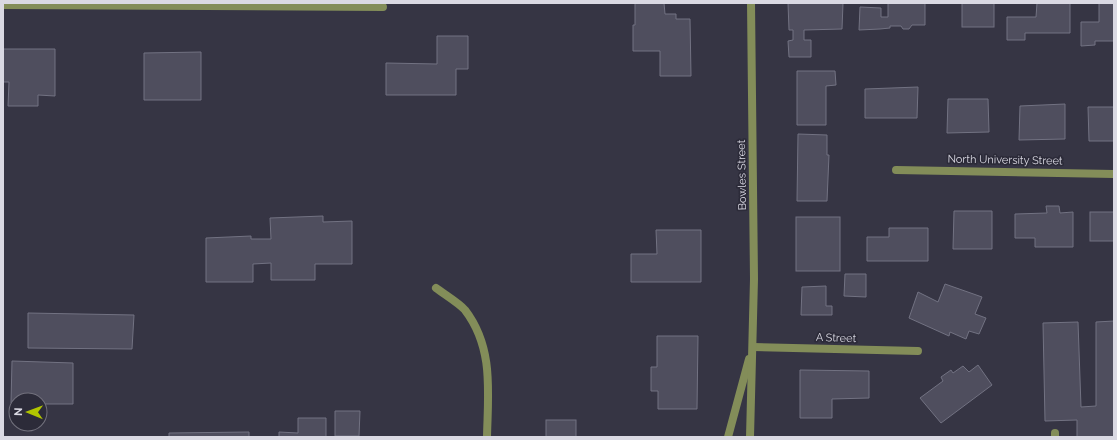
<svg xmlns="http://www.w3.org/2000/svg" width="1117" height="440" font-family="Raleway,sans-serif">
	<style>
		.building { fill: #4f4e5e; stroke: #727282 }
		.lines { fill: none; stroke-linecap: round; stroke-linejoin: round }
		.lane { stroke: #838d59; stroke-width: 8 }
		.street { stroke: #838d59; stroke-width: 8 }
		.labels { text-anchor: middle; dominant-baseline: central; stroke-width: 3.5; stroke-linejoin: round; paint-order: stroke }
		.street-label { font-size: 11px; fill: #dad9e3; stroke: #2c2b39 }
	</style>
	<rect width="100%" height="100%" fill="#363544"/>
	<g class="building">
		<path d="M 635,3 L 664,3 L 665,14 L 676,14 L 676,19 L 690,19 L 691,76 L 660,76 L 660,51 L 633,51 L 633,25 L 635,25 Z"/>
		<path d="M 788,3 L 843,3 L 842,29 L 804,30 L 804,40 L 811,40 L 811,57 L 789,57 L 788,41 L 793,40 L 793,30 L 789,30 Z"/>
		<path d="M 888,3 L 925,3 L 925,25 L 912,25 L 909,29 L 903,29 L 901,26 L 890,26 L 890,28 L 880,29 L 859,30 L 860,7 L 881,8 L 881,17 L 888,17 Z"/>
		<rect x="962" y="3" width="32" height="24"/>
		<path d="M 1037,3 L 1070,3 L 1070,33 L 1025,33 L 1025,40 L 1007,40 L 1007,17 L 1036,17 Z"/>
		<path d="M 1099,3 L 1114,3 L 1114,41 L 1095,41 L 1095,45 L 1081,46 L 1081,22 L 1099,22 Z"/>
		<path d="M 437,36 L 468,36 L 468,69 L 456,69 L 456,95 L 386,95 L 386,63 L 437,64 Z"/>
		<path d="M 3,49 L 55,49 L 55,96 L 38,95 L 38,106 L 8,106 L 9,82 L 3,82 Z"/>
		<path d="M 201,52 L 201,100 L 144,100 L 144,53 Z"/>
		<path d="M 797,71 L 835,71 L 836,85 L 826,86 L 826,125 L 797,125 Z"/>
		<path d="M 918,87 L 917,118 L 865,118 L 865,89 Z"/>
		<path d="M 948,99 L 988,99 L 989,132 L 947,133 Z"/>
		<path d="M 1065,104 L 1065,139 L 1019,140 L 1020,106 Z"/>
		<path d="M 1088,107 L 1114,107 L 1114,141 L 1089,141 Z"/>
		<path d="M 798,134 L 827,135 L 827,155 L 829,155 L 827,201 L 797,201 Z"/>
		<path d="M 1046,206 L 1059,206 L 1060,213 L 1073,212 L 1073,247 L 1035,247 L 1035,238 L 1015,238 L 1015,214 L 1047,213 Z"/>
		<path d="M 954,211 L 992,211 L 992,249 L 953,249 Z"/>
		<rect x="1090" y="212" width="24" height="29"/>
		<path d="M 323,216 L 323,222 L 352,221 L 352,264 L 315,264 L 315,280 L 271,280 L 271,263 L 253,264 L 253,282 L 206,282 L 206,238 L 251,236 L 251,239 L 271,239 L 270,218 Z"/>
		<rect x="796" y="217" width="44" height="54"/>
		<path d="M 889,228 L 928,228 L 928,261 L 867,261 L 867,237 L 889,237 Z"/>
		<path d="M 656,230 L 701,230 L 701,282 L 631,282 L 631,254 L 657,254 Z"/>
		<path d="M 845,274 L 866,274 L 866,297 L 844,296 Z"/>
		<path d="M 945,284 L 982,297 L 975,314 L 986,318 L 979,334 L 969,331 L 966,339 L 950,332 L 949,336 L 909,318 L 918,292 L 938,302 Z"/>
		<path d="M 826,286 L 826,306 L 832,306 L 832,315 L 801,315 L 802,287 Z"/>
		<path d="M 28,313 L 134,315 L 132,349 L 28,348 Z"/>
		<path d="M 1114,321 L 1114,437 L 1077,437 L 1077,420 L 1045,421 L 1043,323 L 1078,322 L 1081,407 L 1096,406 L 1096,322 Z"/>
		<path d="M 657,336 L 698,336 L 697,409 L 658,409 L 658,391 L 651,391 L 651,367 L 657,367 Z"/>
		<path d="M 12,361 L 73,363 L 73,404 L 40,404 L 40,400 L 16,400 L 16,403 L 11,403 Z"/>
		<path d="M 978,365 L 992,385 L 941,423 L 920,398 L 943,381 L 941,377 L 951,370 L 953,373 L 963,366 L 969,372 Z"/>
		<path d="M 800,370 L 869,371 L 869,398 L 832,399 L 832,418 L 800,418 Z"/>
		<path d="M 335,411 L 360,411 L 359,436 L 335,436 Z"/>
		<path d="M 298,418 L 326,418 L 326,437 L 279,437 L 279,432 L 298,433 Z"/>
		<rect x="546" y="420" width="30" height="17"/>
		<path d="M 249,432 L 249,437 L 169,437 L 169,433 Z"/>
	</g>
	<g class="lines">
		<g class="lane">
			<path d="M 436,288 C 444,294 459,303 465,310 C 494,348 488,392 487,437"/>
			<path d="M 753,347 L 918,351"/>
			<path d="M 1055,437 L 1055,433"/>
		</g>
		<g class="street">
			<path d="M 3,5 L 383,7"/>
			<path d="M 896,170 L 1114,174"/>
			<path d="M 728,437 L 749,359"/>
			<path d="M 750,437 L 754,279 L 751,3"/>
		</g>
	</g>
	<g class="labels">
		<g class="street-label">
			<text transform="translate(1005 160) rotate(1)">North University Street</text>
			<text transform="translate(742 175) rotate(-91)">Bowles Street</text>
			<text transform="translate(836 338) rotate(2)">A Street</text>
		</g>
	</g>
	<rect width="1117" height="440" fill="none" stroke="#dad9e3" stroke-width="8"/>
	<g transform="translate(28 412) rotate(271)"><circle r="19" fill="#2c2b39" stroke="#72717d"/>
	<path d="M0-3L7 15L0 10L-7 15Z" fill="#b1c500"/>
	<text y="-6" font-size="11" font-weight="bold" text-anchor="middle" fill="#dad9e3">N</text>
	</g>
</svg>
